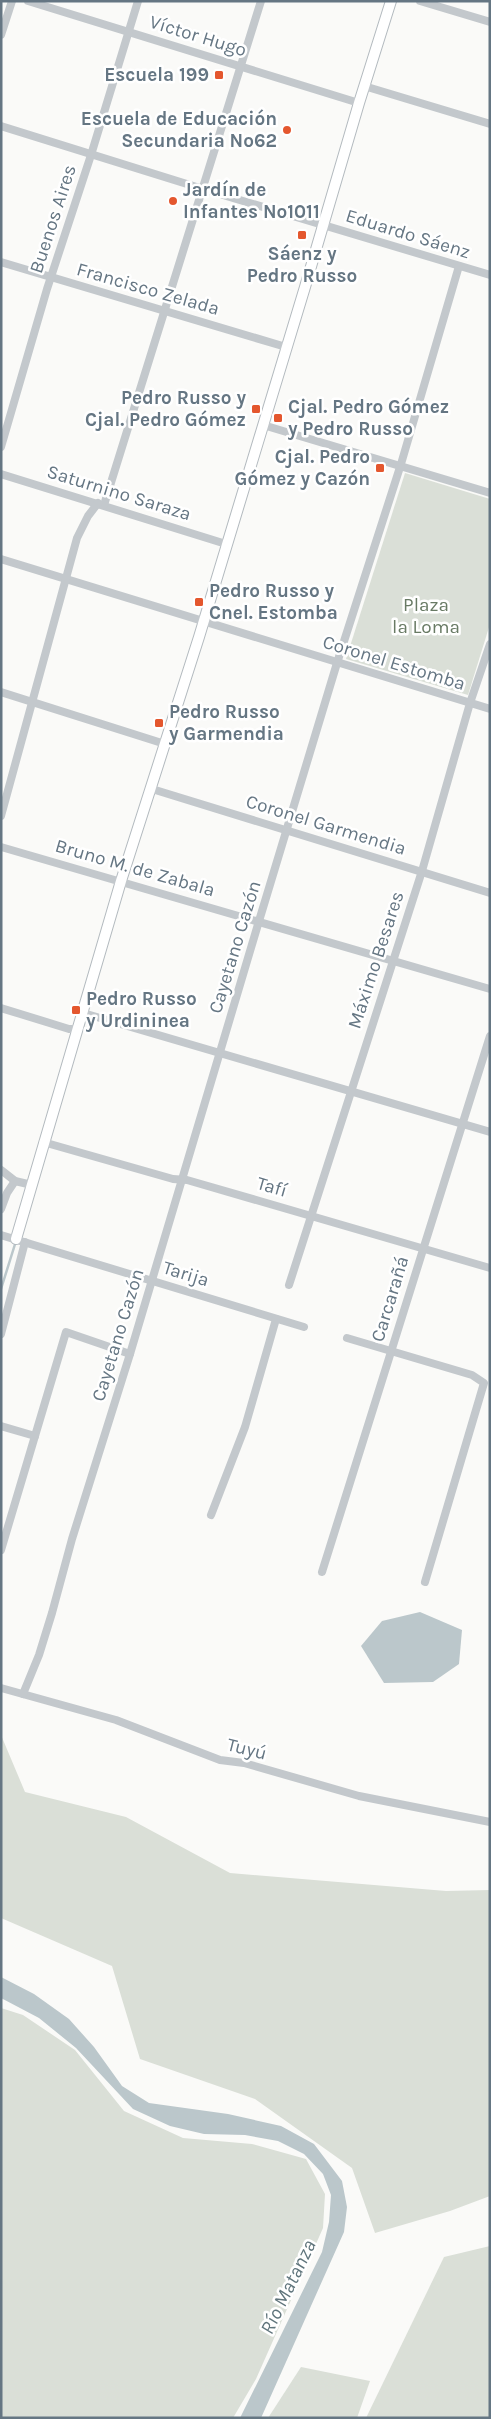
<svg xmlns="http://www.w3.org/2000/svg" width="491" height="2419" font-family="Karla,sans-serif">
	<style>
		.green { fill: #dadfd7 }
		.water { fill: #bbc7cb }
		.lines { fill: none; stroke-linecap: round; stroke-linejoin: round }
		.stream { stroke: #bbc7cb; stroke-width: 2.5 }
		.secondary-casing { stroke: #b3babf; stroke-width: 12 }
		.street { stroke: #c3c8cc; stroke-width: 8 }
		.secondary { stroke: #fff; stroke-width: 10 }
		.poi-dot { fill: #e4572e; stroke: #fff; stroke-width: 2 }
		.labels { text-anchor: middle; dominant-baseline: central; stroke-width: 5; stroke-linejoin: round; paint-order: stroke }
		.street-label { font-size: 19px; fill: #657683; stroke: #fff }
		.poi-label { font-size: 19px; font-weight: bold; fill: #657683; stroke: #fff; text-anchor: start }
		.park-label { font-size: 19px; fill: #687a64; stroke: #fff }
		.water-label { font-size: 20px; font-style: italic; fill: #60757c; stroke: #fff }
	</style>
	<rect width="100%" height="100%" fill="#fafaf8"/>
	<g class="green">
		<path d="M 405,473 L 490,499 L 490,624 L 468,695 L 346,659 Z"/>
		<path d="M 1,1735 L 25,1792 L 126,1817 L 230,1873 L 446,1891 L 490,1890 L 490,2196 L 450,2211 L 375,2233 L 352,2168 L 255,2099 L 140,2059 L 112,1966 L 1,1918 Z"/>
		<path d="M 1,2008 L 23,2015 L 75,2050 L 124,2111 L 183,2138 L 252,2144 L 306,2159 L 325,2194 L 323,2228 L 256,2379 L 233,2418 L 1,2418 Z"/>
		<path d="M 490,2246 L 490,2418 L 366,2418 L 444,2257 Z"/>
		<path d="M 301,2367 L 370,2381 L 357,2418 L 268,2418 Z"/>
	</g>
	<g class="water">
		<path d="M 420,1612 L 462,1630 L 459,1664 L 433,1682 L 384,1683 L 361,1646 L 382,1621 Z"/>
		<path d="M 1,1977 L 34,1994 L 69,2019 L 94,2047 L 122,2086 L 149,2103 L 228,2114 L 281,2126 L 314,2144 L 342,2181 L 347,2207 L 344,2232 L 261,2418 L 240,2418 L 322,2252 L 329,2222 L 331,2195 L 323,2174 L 304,2154 L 278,2141 L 245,2135 L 204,2134 L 170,2126 L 133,2109 L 76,2048 L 39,2018 L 1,1998 Z"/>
	</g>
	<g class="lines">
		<path class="stream" d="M 1,1289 L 16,1241"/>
		<defs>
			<path id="secondary" d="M 16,1239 L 121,881 L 199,637 L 305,287 L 359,103 L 391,1"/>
		</defs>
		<use href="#secondary" class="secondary-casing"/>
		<g class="street">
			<path d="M 28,1 L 359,103"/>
			<path d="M 420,1 L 490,22"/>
			<path d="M 1,35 L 12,1"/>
			<path d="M 364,86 L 490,124"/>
			<path d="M 1,126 L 203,189 L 490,275"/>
			<path d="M 1,262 L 286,347"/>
			<path d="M 263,425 L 490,493"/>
			<path d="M 1,447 L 47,289 L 91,155 L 138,1"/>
			<path d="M 1,474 L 226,544"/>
			<path d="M 104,505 L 261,1"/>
			<path d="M 1,559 L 490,709"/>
			<path d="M 1,692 L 165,744"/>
			<path d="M 152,789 L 490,893"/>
			<path d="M 1,816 L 77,538 L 88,516 L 98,503"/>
			<path d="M 1,847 L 490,989"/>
			<path d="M 1,1008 L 69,1029 L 78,1029"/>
			<path d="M 83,1013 L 490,1132"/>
			<path d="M 43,1142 L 173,1179 L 187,1180 L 490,1268"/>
			<path d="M 1,1170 L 15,1181 L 32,1185"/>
			<path d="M 1,1209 L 7,1193 L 15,1181"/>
			<path d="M 1,1235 L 304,1327"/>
			<path d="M 289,1285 L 422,871 L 470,703 L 490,644"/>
			<path d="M 1,1334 L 25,1242"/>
			<path d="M 347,1338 L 472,1375 L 484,1383 L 425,1582"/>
			<path d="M 1,1426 L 35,1436"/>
			<path d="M 211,1515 L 245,1427 L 276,1319"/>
			<path d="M 1,1550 L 66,1332 L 130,1354"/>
			<path d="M 322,1572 L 490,1036"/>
			<path d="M 1,1688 L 116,1720 L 220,1760 L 244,1763 L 359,1796 L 490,1822"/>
			<path d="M 23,1694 L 39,1655 L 52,1613 L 72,1539 L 130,1354 L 259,921 L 337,663 L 401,464 L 459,266"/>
		</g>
		<use href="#secondary" class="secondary"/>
	</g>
	<g class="poi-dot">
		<rect x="214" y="70" width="10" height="10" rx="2.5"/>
		<circle cx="287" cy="130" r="5"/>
		<circle cx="173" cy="201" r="5"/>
		<rect x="297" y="230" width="10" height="10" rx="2.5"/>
		<rect x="251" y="404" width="10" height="10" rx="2.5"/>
		<rect x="273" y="413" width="10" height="10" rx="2.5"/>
		<rect x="375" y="463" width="10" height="10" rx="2.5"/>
		<rect x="194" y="597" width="10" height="10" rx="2.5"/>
		<rect x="154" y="718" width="10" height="10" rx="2.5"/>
		<rect x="71" y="1005" width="10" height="10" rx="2.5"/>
	</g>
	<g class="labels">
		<g class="street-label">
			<text transform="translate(198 36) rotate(17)">Víctor Hugo</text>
			<text transform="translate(53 219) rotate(-72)">Buenos Aires</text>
			<text transform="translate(408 234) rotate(17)">Eduardo Sáenz</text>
			<text transform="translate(148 289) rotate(16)">Francisco Zelada</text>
			<text transform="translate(119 493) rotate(17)">Saturnino Saraza</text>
			<text transform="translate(394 663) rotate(17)">Coronel Estomba</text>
			<text transform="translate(326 825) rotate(17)">Coronel Garmendia</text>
			<text transform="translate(135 868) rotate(16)">Bruno M. de Zabala</text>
			<text transform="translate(235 947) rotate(-73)">Cayetano Cazón</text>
			<text transform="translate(376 960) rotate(-72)">Máximo Besares</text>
			<text transform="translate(272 1187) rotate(16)">Tafí</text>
			<text transform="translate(186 1274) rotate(17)">Tarija</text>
			<text transform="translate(390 1299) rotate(-73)">Carcarañá</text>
			<text transform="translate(118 1335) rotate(-73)">Cayetano Cazón</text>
			<text transform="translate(247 1749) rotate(14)">Tuyú</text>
		</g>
		<g class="poi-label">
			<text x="209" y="75" text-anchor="end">Escuela 199</text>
			<text x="277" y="119" text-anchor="end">Escuela de Educación<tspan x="277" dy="22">Secundaria Nº62</tspan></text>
			<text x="183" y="190">Jardín de<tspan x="183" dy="22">Infantes Nº1011</tspan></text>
			<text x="302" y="254" text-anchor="middle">Sáenz y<tspan x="302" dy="22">Pedro Russo</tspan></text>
			<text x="246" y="398" text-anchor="end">Pedro Russo y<tspan x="246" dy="22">Cjal. Pedro Gómez</tspan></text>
			<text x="288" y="407">Cjal. Pedro Gómez<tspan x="288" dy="22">y Pedro Russo</tspan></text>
			<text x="370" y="457" text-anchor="end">Cjal. Pedro<tspan x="370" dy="22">Gómez y Cazón</tspan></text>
			<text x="209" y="591">Pedro Russo y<tspan x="209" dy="22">Cnel. Estomba</tspan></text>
			<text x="169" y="712">Pedro Russo<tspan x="169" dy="22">y Garmendia</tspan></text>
			<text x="86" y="999">Pedro Russo<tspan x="86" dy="22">y Urdininea</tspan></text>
		</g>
		<g class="park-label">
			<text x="426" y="605">Plaza<tspan x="426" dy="22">la Loma</tspan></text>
		</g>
		<g class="water-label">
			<text transform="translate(288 2287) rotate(-64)">Río Matanza</text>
		</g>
	</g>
	<rect width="491" height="2419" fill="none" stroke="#657683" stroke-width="5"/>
</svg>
